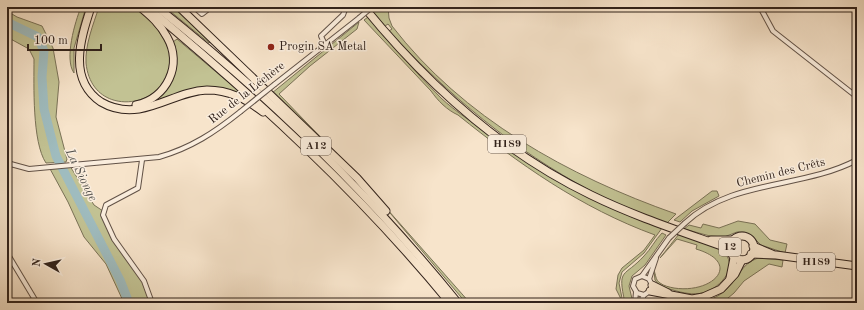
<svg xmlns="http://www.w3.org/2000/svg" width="864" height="310" font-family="'Old Standard TT',serif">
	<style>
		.green { fill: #c2c293; stroke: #7a7257 }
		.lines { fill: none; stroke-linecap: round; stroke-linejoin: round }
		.river { stroke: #9fbcbf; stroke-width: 9 }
		.street-casing { stroke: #625247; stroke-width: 6 }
		.highway-casing { stroke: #31221b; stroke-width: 9 }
		.street { stroke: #faeddd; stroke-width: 4 }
		.highway { stroke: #f7e4cb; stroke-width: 7 }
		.street-bridge-casing { stroke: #625247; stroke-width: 6; stroke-linecap: butt }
		.street-bridge { stroke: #faeddd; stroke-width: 4 }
		.poi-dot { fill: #8f2418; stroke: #faeddd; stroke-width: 1.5 }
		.labels { text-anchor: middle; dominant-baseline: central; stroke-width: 3; stroke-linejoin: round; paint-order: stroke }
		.shield { fill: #faeddd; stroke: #6d5f55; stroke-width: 1 }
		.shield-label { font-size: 11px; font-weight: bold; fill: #31221b }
		.poi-label { font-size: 12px; fill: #31221b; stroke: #faeddd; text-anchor: start }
		.street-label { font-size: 12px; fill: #31221b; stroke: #faeddd }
		.water-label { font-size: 13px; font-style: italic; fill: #52504c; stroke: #faeddd }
	</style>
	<rect width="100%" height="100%" fill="#f7e4cb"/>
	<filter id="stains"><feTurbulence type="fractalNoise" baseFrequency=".005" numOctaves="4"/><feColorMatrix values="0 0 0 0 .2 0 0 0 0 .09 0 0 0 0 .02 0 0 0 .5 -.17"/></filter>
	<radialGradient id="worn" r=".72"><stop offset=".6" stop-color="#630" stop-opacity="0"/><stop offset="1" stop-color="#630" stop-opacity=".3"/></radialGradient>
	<g class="green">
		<path d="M 81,7 L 86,7 L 74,48 L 74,73 C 64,59 75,22 81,7 Z"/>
		<path d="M 99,7 L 135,7 C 235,87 94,143 86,63 C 85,45 93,25 99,7 Z"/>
		<path d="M 165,7 L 176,7 L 211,41 L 209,43 Z"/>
		<path d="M 379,7 L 388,7 L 389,18 L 392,26 C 463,118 568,176 676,214 L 667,223 C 641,213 615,204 591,191 C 514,150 448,95 389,31 L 392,29 L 388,24 L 385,26 L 373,12 Z"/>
		<path d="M 7,11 L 17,17 L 42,26 L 53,48 L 59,82 L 56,117 L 67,159 L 66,162 L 46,163 C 32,142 34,85 34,59 L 29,49 L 7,37 Z"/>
		<path d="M 368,17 C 391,44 415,72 441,98 C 455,111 473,123 489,134 C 543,173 598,207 662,228 L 644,253 L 622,272 L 619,283 L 623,303 L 616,289 L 618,275 L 622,268 L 644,250 L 655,235 C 581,208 519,164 458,115 C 447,110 438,101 431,91 L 364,20 Z"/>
		<path d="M 359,22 L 357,29 L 310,66 L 279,94 L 357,175 L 470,303 L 466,303 L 385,207 L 272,93 Z"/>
		<path d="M 177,39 L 247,98 L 218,89 L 149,103 L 171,81 L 173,42 Z"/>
		<path d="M 70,166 L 94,205 L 103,211 L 105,223 L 141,276 L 152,303 L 124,303 L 106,264 L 84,237 L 68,202 L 49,167 Z"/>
		<path d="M 712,191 L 717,191 L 719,196 L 692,211 L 680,222 L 674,220 Z"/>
		<path d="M 738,221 L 755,224 L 770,240 L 787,244 L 785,253 L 761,245 L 751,235 L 744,232 L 737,232 L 724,237 L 710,236 L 684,229 L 689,225 L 701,228 L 703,224 L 719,228 Z"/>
		<path d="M 662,233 L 666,235 L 645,265 L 632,276 L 629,286 L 633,303 L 625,303 C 617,267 624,278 644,256 C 651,249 655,240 662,233 Z"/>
		<path d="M 679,234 L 722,250 C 740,266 722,287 703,293 C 693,295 683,293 673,290 C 665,288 659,286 655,280 L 654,271 C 656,274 655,280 660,283 C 664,286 669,287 674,288 C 713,294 743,263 696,249 L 697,245 L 677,239 L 660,258 Z"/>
		<path d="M 758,258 L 783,260 L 782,267 L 769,264 L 744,281 L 734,293 L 722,303 L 697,303 C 708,301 719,297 727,289 C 739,277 741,264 758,258 Z"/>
	</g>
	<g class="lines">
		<path class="river" d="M 7,22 L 38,37 L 44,51 L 42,77 L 44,109 L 56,156 L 120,280 L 129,303"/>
		<defs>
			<g id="street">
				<path d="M 194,7 L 202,14 L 211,7"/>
				<path d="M 760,7 L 773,31 L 857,97"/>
				<path d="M 325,45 L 321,36 L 343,15 L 346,7"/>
				<path d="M 275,84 L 359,18"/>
				<path d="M 142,160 L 138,188 L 106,205 L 103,215 L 114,239 L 144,281 L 152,303"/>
				<path d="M 7,163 L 29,169 L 159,157 C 191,148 215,132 240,112"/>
				<path d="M 685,223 C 732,179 802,189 857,160"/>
				<path d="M 7,253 L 37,303"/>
				<path d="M 642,276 L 669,238"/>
				<path d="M 649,279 L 656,258"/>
				<path d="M 635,303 L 636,292"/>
				<path d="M 640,303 L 644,295 L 650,291 L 652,285 L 649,279 L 642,276 L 635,279 L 633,286 L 637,293 L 644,295"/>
			</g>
			<g id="highway">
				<path d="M 91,7 C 81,38 67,79 101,102 C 113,109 126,111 139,109 C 163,105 183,91 207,90 C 229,90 246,99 263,112"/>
				<path d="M 147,7 C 256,98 360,193 450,303"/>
				<path d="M 157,7 C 268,95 369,193 458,303"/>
				<path d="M 179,7 L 357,178 L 386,211"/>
				<path d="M 364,7 C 426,83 502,152 591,195 C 636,217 683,232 730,249"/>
				<path d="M 136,105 C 167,98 183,65 167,37 C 160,24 151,16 140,7"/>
				<circle cx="742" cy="248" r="12"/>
				<path d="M 711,240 L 732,240"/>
				<path d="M 753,246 L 772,254"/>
				<path d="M 751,254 L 776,255 L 857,266"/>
				<path d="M 730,278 L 734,258"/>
				<path d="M 652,285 L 668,293"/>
				<path d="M 650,291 L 692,299 L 703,297 L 721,289 L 735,274 L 742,260"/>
			</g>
		</defs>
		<use href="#street" class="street-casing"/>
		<use href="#highway" class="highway-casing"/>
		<use href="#street" class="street"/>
		<use href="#highway" class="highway"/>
		<defs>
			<g id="street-bridge">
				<path d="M 359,18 L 372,7"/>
				<path d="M 240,112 L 275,84"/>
				<path d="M 669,238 L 685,223"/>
			</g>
		</defs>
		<use href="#street-bridge" class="street-bridge-casing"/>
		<use href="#street-bridge" class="street-bridge"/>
	</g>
	<circle class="poi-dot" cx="271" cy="47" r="4"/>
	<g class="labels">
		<g class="shield">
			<rect x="488" y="135" width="38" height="18" rx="3"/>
			<rect x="301" y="137" width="30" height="18" rx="3"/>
			<rect x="719" y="238" width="22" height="18" rx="3"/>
			<rect x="797" y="253" width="38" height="18" rx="3"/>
		</g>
		<g class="shield-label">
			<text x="507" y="144">H189</text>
			<text x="316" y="146">A12</text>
			<text x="730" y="247">12</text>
			<text x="816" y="262">H189</text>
		</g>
		<g class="poi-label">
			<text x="279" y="47">Progin SA Metal</text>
		</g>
		<g class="street-label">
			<text transform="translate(247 93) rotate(-38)">Rue de la Léchère</text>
			<text transform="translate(781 173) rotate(-14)">Chemin des Crêts</text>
		</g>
		<g class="water-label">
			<text transform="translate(81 175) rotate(64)">La Sionge</text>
		</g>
	</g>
	<rect width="864" height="310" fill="none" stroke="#f7e4cb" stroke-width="24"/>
	<rect x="8" y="8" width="848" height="294" fill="none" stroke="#31221b" stroke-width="2"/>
	<rect x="12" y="12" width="840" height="286" fill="none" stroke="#31221b"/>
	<g transform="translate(46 264) rotate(278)" stroke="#faeddd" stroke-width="3" paint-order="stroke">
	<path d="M0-3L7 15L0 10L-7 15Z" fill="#31221b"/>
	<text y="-6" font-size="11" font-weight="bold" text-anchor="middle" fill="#31221b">N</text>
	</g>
	<path d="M28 44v6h73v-6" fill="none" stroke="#31221b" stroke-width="2"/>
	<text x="34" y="44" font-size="12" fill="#31221b" stroke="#faeddd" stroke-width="3" paint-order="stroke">100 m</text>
	<rect width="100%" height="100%" filter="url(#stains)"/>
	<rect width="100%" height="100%" fill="url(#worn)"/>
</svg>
